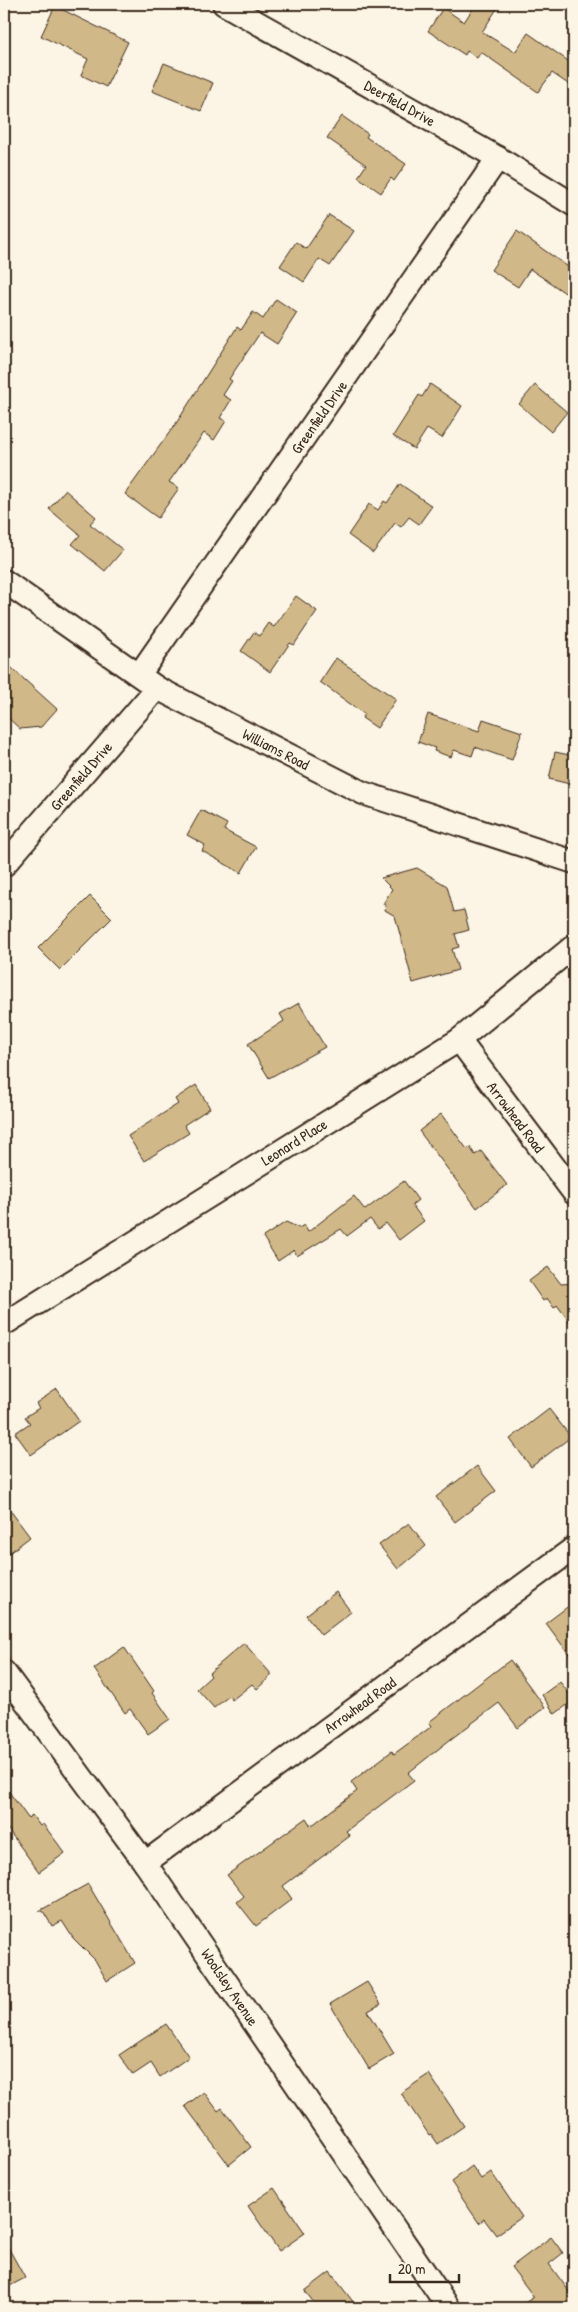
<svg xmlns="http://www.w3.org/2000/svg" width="578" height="2312" font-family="'Patrick Hand',sans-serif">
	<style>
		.building { fill: #d1b888; stroke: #3b2a1e }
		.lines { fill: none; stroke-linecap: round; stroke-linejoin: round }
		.street-casing { stroke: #3b2a1e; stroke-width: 26 }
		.street { stroke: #fcf5e5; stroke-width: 22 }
		.labels { text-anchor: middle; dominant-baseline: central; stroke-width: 5; stroke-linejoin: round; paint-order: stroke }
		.street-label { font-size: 15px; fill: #3b2a1e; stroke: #fcf5e5 }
	</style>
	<rect width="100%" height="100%" fill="#fcf5e5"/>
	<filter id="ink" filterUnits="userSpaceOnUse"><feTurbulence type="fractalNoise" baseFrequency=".02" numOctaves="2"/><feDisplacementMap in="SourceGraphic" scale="10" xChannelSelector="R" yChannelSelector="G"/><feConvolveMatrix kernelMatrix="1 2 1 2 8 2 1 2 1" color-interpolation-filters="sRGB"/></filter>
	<g filter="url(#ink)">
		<g class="building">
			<path d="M 476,4 L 500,4 L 482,32 L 515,52 L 528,33 L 574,65 L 574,88 L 552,73 L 538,92 L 481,52 L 477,58 L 467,51 L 465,55 L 428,31 L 443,8 L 464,22 Z"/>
			<path d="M 55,6 L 128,42 L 106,87 L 81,75 L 88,59 L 41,36 Z"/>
			<path d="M 164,63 L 213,83 L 201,111 L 152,91 Z"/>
			<path d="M 342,116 L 368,134 L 366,137 L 406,164 L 394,181 L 391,178 L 381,193 L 358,177 L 366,165 L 327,138 Z"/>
			<path d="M 329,215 L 354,231 L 330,266 L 319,259 L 304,282 L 280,266 L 296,242 L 306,249 Z"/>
			<path d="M 517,231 L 574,271 L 574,299 L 530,269 L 518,287 L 491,270 Z"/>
			<path d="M 276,299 L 297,313 L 277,344 L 260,333 L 229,379 L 232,381 L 223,395 L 231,400 L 220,418 L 226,421 L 214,440 L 204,433 L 169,482 L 179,488 L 158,518 L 125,494 L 177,422 L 237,327 L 241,330 L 253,312 L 263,319 Z"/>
			<path d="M 430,384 L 462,406 L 442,438 L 427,429 L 414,449 L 393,436 L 419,395 L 422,397 Z"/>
			<path d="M 535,385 L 567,412 L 551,432 L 519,404 Z"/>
			<path d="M 400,484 L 432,506 L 419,524 L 409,517 L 401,527 L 395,523 L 373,553 L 348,535 L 369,504 L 378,510 L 384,501 L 387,503 Z"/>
			<path d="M 65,490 L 96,517 L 90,524 L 123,550 L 105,571 L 72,544 L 80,535 L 49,509 Z"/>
			<path d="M 296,596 L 317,611 L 294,645 L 290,643 L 270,672 L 241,651 L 254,632 L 259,636 L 268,623 L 274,627 Z"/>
			<path d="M 336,658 L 396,699 L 377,728 L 362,718 L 364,714 L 320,682 Z"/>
			<path d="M 4,661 L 57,709 L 41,727 L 20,729 L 4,714 Z"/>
			<path d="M 428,714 L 479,731 L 483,719 L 522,732 L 512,760 L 475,747 L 472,756 L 454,750 L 451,757 L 434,751 L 435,748 L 418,742 Z"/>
			<path d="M 555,752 L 574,756 L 574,785 L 549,779 Z"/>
			<path d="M 201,810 L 227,824 L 224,830 L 256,847 L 241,873 L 202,851 L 205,845 L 187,835 Z"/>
			<path d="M 417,868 L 447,886 L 454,912 L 464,910 L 469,930 L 455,934 L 459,947 L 452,949 L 458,970 L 413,983 L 395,916 L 385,910 L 386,905 L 383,904 L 392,889 L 381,878 Z"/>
			<path d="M 90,896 L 112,918 L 60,970 L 38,948 Z"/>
			<path d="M 299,1003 L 325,1047 L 269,1078 L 248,1044 L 284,1021 L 280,1014 Z"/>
			<path d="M 196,1085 L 210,1108 L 184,1125 L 189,1133 L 144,1161 L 128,1136 L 178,1104 L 175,1099 Z"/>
			<path d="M 441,1114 L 467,1149 L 470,1147 L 475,1155 L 481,1151 L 507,1185 L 477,1208 L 419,1131 Z"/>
			<path d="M 404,1181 L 418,1200 L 412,1205 L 424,1221 L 399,1240 L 386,1223 L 378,1229 L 370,1219 L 347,1236 L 341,1229 L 297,1256 L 294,1250 L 278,1261 L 263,1237 L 286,1222 L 299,1228 L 304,1225 L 308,1232 L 354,1196 L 365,1210 Z"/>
			<path d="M 548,1267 L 561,1284 L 574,1283 L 574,1328 L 557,1305 L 554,1308 L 547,1298 L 543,1301 L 529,1281 Z"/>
			<path d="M 57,1389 L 79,1421 L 31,1455 L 15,1433 L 30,1423 L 25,1417 L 39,1408 L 36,1403 Z"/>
			<path d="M 549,1409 L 571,1437 L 531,1467 L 510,1439 Z"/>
			<path d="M 477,1466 L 496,1491 L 455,1522 L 436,1497 Z"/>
			<path d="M 4,1502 L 30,1537 L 4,1557 Z"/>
			<path d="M 409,1523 L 426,1546 L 398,1569 L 379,1545 Z"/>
			<path d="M 336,1592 L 351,1612 L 321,1635 L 306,1615 Z"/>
			<path d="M 574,1602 L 574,1661 L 546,1623 Z"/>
			<path d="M 244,1643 L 272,1675 L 257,1689 L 252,1684 L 232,1700 L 229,1696 L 214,1708 L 197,1689 L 211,1676 L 209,1673 Z"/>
			<path d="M 124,1647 L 154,1691 L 152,1693 L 170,1719 L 148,1734 L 130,1709 L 125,1713 L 94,1669 Z"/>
			<path d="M 510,1660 L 545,1707 L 518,1728 L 499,1703 L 451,1739 L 408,1773 L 414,1780 L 346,1831 L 350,1836 L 283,1886 L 292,1899 L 256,1926 L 237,1902 L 244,1896 L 227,1875 L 306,1818 L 311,1826 L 357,1791 L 351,1782 L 392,1751 L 394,1754 L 432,1726 L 429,1722 Z"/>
			<path d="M 560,1682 L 574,1700 L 555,1714 L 542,1695 Z"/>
			<path d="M 4,1785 L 28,1818 L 32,1815 L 40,1826 L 43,1824 L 65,1853 L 39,1872 L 4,1824 Z"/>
			<path d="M 88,1884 L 135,1963 L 107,1981 L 95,1960 L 73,1938 L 62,1921 L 52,1926 L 43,1911 L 39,1911 Z"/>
			<path d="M 367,1982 L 381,2004 L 368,2011 L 394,2054 L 369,2069 L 330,2004 Z"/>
			<path d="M 166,2024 L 189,2057 L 160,2077 L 151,2063 L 133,2075 L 119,2055 Z"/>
			<path d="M 429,2074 L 464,2126 L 438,2144 L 431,2134 L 429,2135 L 401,2093 Z"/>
			<path d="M 204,2092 L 218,2111 L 222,2108 L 251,2147 L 229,2165 L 185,2106 Z"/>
			<path d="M 472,2166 L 481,2179 L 491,2172 L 522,2217 L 496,2235 L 484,2219 L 479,2223 L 451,2182 Z"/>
			<path d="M 274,2188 L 305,2233 L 279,2251 L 248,2206 Z"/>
			<path d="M 551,2237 L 563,2253 L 549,2264 L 574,2298 L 574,2308 L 517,2308 L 534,2297 L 511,2267 Z"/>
			<path d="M 4,2240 L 25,2278 L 4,2289 Z"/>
			<path d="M 330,2272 L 358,2308 L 318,2308 L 305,2291 Z"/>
		</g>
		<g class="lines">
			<defs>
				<g id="street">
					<path d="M 224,4 L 498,158 L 574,205"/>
					<path d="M 4,581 L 157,688 L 363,793 L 574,862"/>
					<path d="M 139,675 L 498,158"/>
					<path d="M 4,865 L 157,688"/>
					<path d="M 459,1040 L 574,1193"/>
					<path d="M 4,1324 L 459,1040 L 574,946"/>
					<path d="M 4,1672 L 145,1863 L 449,2308"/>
					<path d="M 145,1863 L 574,1548"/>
				</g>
			</defs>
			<use href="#street" class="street-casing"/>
			<use href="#street" class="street"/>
		</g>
	</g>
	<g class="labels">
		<g class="street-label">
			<text transform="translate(400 103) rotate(29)">Deerfield Drive</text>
			<text transform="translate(319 417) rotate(-55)">Greenfield Drive</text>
			<text transform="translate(276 749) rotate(27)">Williams Road</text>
			<text transform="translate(81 776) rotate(-49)">Greenfield Drive</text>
			<text transform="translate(516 1117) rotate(53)">Arrowhead Road</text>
			<text transform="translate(294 1142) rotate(-32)">Leonard Place</text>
			<text transform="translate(360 1705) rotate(-36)">Arrowhead Road</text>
			<text transform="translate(230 1987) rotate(56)">Woolsley Avenue</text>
		</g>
	</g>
	<rect width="578" height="2312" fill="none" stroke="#fcf5e5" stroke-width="20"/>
	<rect x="10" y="10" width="558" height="2292" fill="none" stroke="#3b2a1e" stroke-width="2" filter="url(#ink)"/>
	<path d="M390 2274v8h69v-8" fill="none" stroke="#3b2a1e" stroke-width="2.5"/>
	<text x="398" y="2274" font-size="15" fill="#3b2a1e" stroke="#fcf5e5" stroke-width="4" paint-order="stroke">20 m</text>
</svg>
